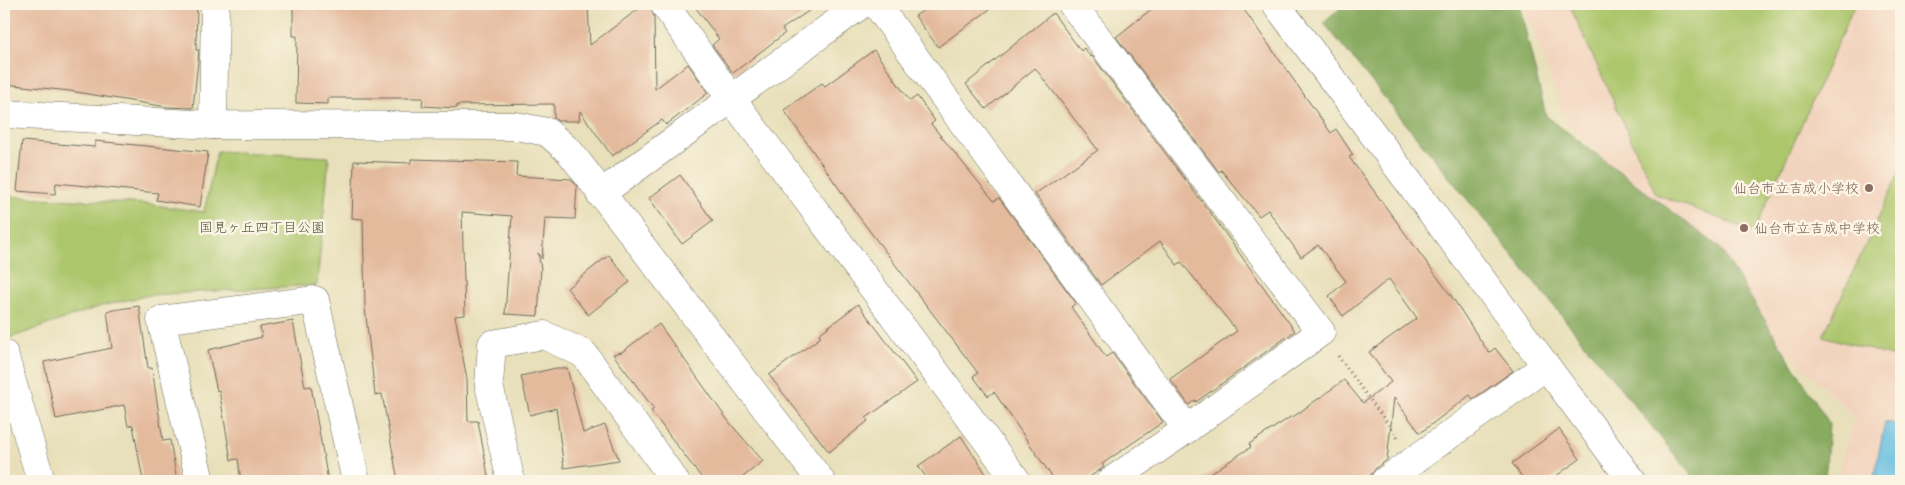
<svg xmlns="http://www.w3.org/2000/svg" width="1905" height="485" font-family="Delius,'Klee One',sans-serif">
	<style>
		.built { fill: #f2d4be }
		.green { fill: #acc66c; stroke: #6c784c }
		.forest { fill: #89ab60; stroke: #5a6b46 }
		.water { fill: #64bee1; stroke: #487486 }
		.building { fill: #e4ba9d }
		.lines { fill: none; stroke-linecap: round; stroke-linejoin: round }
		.minor-casing { stroke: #6d6a5d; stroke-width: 29 }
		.path { stroke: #6d6a5d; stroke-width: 3; stroke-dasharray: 1 4; stroke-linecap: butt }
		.minor { stroke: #fff; stroke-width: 28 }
		.education-dot { fill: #8d6e63; stroke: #fcf5e5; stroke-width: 2 }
		.labels { text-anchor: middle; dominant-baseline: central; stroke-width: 5; stroke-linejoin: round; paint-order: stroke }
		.education-label { font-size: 14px; fill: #785e54; stroke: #fcf5e5; text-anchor: end }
		.park-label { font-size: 14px; fill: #525a3e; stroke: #fcf5e5 }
	</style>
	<rect width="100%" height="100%" fill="#fcf5e5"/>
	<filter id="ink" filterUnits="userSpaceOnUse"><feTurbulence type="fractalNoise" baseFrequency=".02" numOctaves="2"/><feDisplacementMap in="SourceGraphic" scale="10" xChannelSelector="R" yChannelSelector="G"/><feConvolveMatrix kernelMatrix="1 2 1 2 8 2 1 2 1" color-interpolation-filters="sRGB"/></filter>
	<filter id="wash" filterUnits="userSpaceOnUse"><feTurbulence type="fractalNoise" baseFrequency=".0096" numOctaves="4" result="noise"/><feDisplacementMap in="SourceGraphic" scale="20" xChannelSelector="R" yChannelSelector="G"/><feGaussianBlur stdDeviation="1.12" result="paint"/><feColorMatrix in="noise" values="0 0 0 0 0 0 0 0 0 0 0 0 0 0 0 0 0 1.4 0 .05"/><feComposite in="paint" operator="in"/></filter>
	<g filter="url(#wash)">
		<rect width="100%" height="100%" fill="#e8e0ba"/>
		<path class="built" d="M 1524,4 L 1901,4 L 1901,481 L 1836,481 L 1854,417 L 1772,336 L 1566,120 Z"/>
		<g class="green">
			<path d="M 1569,4 L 1855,4 L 1754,232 L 1656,194 Z"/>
			<path d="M 217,151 L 329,157 L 317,285 L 150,295 L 101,306 L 4,340 L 4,196 L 147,204 L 204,212 Z"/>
			<path d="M 1901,169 L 1901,359 L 1823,336 Z"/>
		</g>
		<path class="forest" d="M 1345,4 L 1519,4 L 1546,116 L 1719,247 L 1829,423 L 1825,481 L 1696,481 L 1324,23 Z"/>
		<path class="water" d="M 1885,422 L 1901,425 L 1901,481 L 1873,481 Z"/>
		<g id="blocks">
			<g class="building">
				<path d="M 8,4 L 197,4 L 196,50 L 199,50 L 198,61 L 193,108 L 167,107 L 70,91 L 4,84 L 4,39 Z"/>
				<path d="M 293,4 L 588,4 L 590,45 L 645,4 L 649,4 L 654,16 L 655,89 L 688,64 L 708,93 L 666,125 L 662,120 L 612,156 L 580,111 L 579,121 L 558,121 L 554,118 L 554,104 L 457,105 L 457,108 L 422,106 L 423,98 L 328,98 L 328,104 L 296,103 L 297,36 L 293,36 Z"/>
				<path d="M 693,4 L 819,4 L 782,29 L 785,33 L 733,73 L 712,45 L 719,39 Z"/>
				<path d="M 932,4 L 997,4 L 938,47 L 915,16 Z"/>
				<path d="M 1158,4 L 1240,4 L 1331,133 L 1336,129 L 1353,155 L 1349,157 L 1452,297 L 1489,353 L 1495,348 L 1513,371 L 1473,399 L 1470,395 L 1420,433 L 1394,398 L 1387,460 L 1376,468 L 1370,476 L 1363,481 L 1199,481 L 1251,447 L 1249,444 L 1292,416 L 1293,417 L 1344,380 L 1363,403 L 1391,382 L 1369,352 L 1417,318 L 1389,279 L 1343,316 L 1329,296 L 1346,281 L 1318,245 L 1301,257 L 1268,210 L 1259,216 L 1221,170 L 1219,172 L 1116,37 Z"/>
				<path d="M 1053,13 L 1081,51 L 1084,48 L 1091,57 L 1092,56 L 1212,215 L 1295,331 L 1196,402 L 1195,400 L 1189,405 L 1170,379 L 1237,331 L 1181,262 L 1177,265 L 1160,241 L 1101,285 L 1035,194 L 1098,150 L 1035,68 L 986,109 L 966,84 Z"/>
				<path d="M 874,50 L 910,101 L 917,96 L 935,121 L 931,124 L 994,201 L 999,198 L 1076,303 L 1071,307 L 1106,357 L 1112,353 L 1163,422 L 1102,464 L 1104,467 L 1084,481 L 1055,481 L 994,392 L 988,396 L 973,376 L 978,373 L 859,217 L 784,110 L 822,83 L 825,86 Z"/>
				<path d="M 22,141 L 95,147 L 95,141 L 208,152 L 200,207 L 156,200 L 158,193 L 56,183 L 55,194 L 17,191 Z"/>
				<path d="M 411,159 L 517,162 L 516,176 L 571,179 L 577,186 L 575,219 L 545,218 L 542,259 L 538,253 L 541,268 L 538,316 L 505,314 L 512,216 L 462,212 L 465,315 L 455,316 L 467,379 L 468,421 L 478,421 L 489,481 L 398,481 L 382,394 L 375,395 L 365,307 L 363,219 L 352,218 L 354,161 L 411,163 Z"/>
				<path d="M 680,175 L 713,221 L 682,244 L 649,198 Z"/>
				<path d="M 609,255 L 630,282 L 588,315 L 567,288 Z"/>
				<path d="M 858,304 L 917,382 L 866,418 L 868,421 L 829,452 L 769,375 L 821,337 L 819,334 Z"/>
				<path d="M 139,306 L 148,368 L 152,368 L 163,441 L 170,440 L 177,481 L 143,481 L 133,425 L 128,426 L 124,405 L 56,419 L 44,362 L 112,348 L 107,311 Z"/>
				<path d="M 293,321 L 305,387 L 311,386 L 328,481 L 241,481 L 238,459 L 231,460 L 219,390 L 217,391 L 208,350 L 262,337 L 260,327 Z"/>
				<path d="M 659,324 L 729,422 L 763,461 L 738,481 L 704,481 L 651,411 L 654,409 L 613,354 L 622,352 Z"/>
				<path d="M 556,368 L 567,368 L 583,433 L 605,425 L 619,460 L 564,468 L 556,408 L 530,415 L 521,376 Z"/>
				<path d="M 1559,429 L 1580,459 L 1549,481 L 1525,481 L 1512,463 Z"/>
				<path d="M 961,436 L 991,481 L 929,481 L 918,466 Z"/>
			</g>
		</g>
	</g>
	<g filter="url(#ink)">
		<use href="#blocks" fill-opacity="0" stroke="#6d6a5d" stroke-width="1"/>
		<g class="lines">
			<defs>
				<g id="minor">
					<path d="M 664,4 L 731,98 L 1017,481"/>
					<path d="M 876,4 L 1187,429"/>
					<path d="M 1072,4 L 1321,332 L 1187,429 L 1111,481"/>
					<path d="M 1276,4 L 1632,481"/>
					<path d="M 4,114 L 213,125 L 516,126 L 547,132 L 570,152 L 821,481"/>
					<path d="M 213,125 L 215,4"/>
					<path d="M 600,194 L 862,4"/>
					<path d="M 4,354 L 41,481"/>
					<path d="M 200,481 L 161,320 L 315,300 L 356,481"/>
					<path d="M 511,481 L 489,385 L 492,344 L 544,335 L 584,354 L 675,481"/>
					<path d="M 1385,481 L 1546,366"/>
				</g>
			</defs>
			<use href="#minor" class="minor-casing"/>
			<path class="path" d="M 1338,356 L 1398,438"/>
			<use href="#minor" class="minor"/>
		</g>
	</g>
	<g class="education-dot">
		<circle cx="1869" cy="188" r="5"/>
		<circle cx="1744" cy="228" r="5"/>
	</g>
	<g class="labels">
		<g class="education-label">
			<text x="1859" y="188">仙台市立吉成小学校</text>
			<text x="1754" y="228" text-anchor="start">仙台市立吉成中学校</text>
		</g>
		<g class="park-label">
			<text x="262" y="227">国見ヶ丘四丁目公園</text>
		</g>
	</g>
	<rect width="1905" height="485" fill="none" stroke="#fcf5e5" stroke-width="20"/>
</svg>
